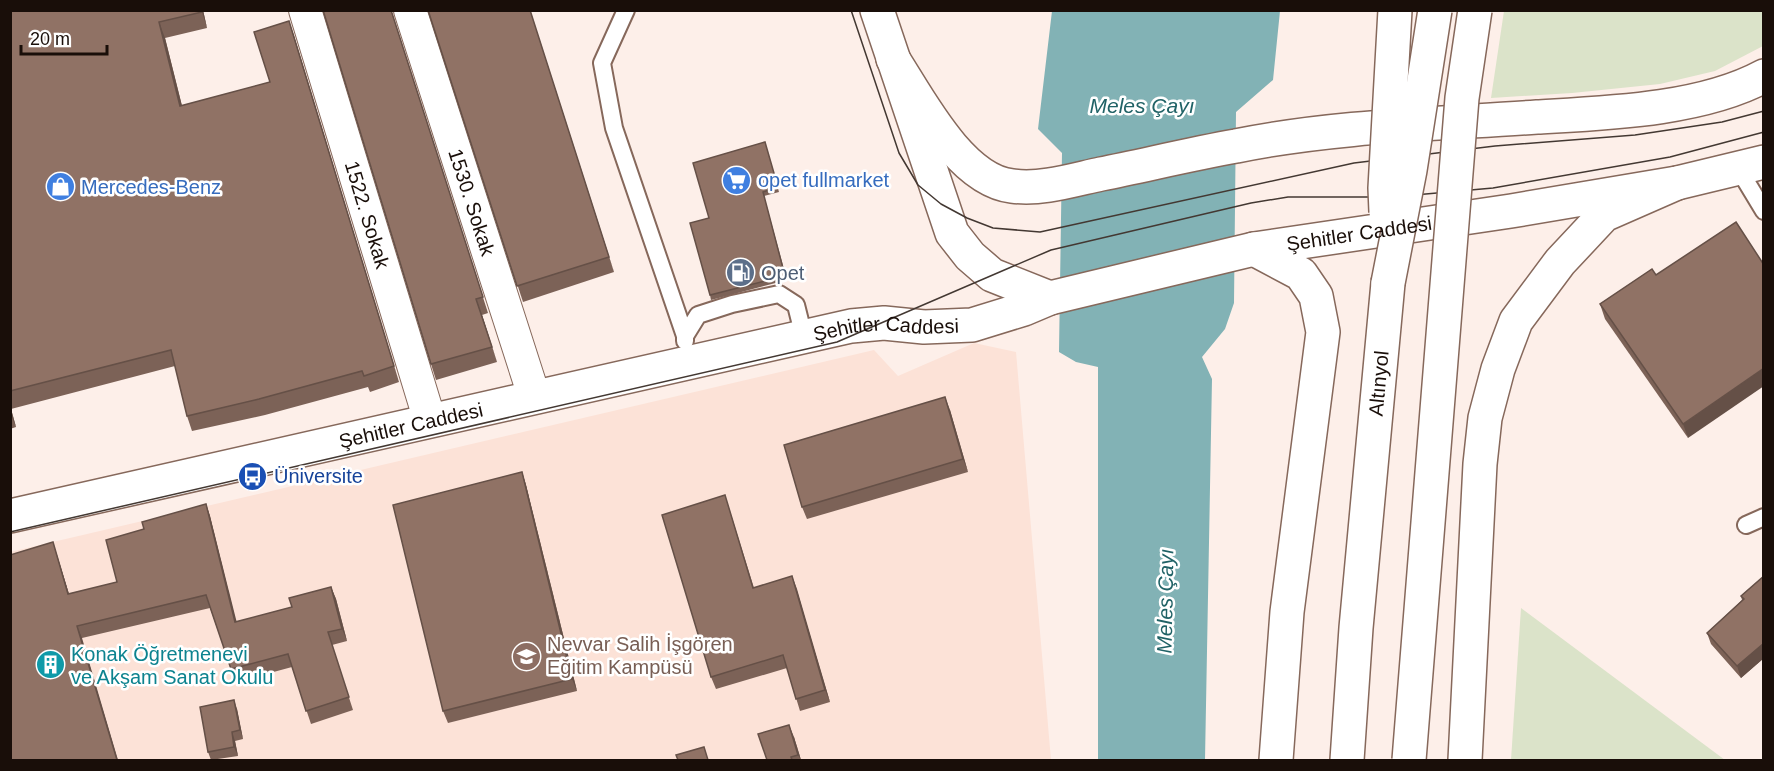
<svg xmlns="http://www.w3.org/2000/svg" width="1774" height="771" font-family="Arial,sans-serif">
	<style>
		.built { fill: #fce2d7 }
		.green { fill: #dbe3c9 }
		.water { fill: #82b2b5 }
		.lines { fill: none; stroke-linecap: round; stroke-linejoin: round }
		.service-casing { stroke: #86685b; stroke-width: 20 }
		.minor-casing { stroke: #86685b; stroke-width: 34 }
		.tertiary-casing { stroke: #86685b; stroke-width: 36 }
		.primary-casing { stroke: #86685b; stroke-width: 36 }
		.trunk-casing { stroke: #86685b; stroke-width: 36 }
		.service { stroke: #fff; stroke-width: 16 }
		.minor { stroke: #fff; stroke-width: 32 }
		.tertiary { stroke: #fff; stroke-width: 33 }
		.primary { stroke: #fff; stroke-width: 33 }
		.trunk { stroke: #fff; stroke-width: 33 }
		.tram { stroke: #433832; stroke-width: 1.5 }
		.trunk-bridge-casing { stroke: #86685b; stroke-width: 36; stroke-linecap: butt }
		.trunk-bridge { stroke: #fff; stroke-width: 33 }
		.wall { fill: #7c6257 }
		.shaded-wall { fill: #655047 }
		.building { fill: #907265; stroke: #655047; stroke-width: 1.5 }
		.labels { text-anchor: middle; dominant-baseline: central; stroke-width: 5; stroke-linejoin: round; paint-order: stroke }
		.shop-label { font-size: 20px; fill: #366cbe; stroke: #fff; text-anchor: start }
		.street-label { font-size: 20px; fill: #190e09; stroke: #fff }
		.service-label { font-size: 20px; fill: #4e5e75; stroke: #fff; text-anchor: start }
		.transit-label { font-size: 20px; fill: #164399; stroke: #fff; text-anchor: start }
		.education-label { font-size: 20px; fill: #785e54; stroke: #fff; text-anchor: start }
		.culture-label { font-size: 20px; fill: #0d838f; stroke: #fff; text-anchor: start }
		.water-label { font-size: 21px; font-style: italic; fill: #206266; stroke: #fff }
	</style>
	<rect width="100%" height="100%" fill="#fdefe9"/>
	<path class="built" d="M 974,343 L 1016,352 L 1051,760 L 11,760 L 10,552 L 874,350 L 898,376 Z"/>
	<g class="green">
		<path d="M 1504,11 L 1763,11 L 1763,46 L 1715,71 L 1660,84 L 1572,93 L 1491,98 Z"/>
		<path d="M 1521,608 L 1725,760 L 1511,760 Z"/>
	</g>
	<path class="water" d="M 1052,11 L 1280,11 L 1273,80 L 1236,112 L 1234,303 L 1225,329 L 1202,357 L 1212,379 L 1205,760 L 1098,760 L 1098,367 L 1076,362 L 1059,352 L 1062,153 L 1038,129 Z"/>
	<g class="lines">
		<defs>
			<g id="service">
				<path d="M 626,10 L 602,63 L 614,128 L 685,336"/>
				<path d="M 1738,168 L 1764,211"/>
				<path d="M 685,341 L 685,336 L 698,315 L 732,304 L 779,294 L 796,305 L 804,337"/>
				<path d="M 1746,525 L 1764,517"/>
			</g>
			<g id="minor">
				<path id="s1" d="M 305,10 L 430,421"/>
				<path id="s2" d="M 410,10 L 534,396"/>
			</g>
			<g id="tertiary">
				<path id="s3" d="M 10,516 L 851,326 L 884,323 L 924,327 L 972,325 L 1024,309 L 1050,298"/>
			</g>
			<g id="primary">
				<path id="s4" d="M 877,10 L 952,233 L 970,256 L 992,275 L 1050,298 L 1254,249 L 1511,211 L 1677,183 L 1764,162"/>
			</g>
			<g id="trunk">
				<path d="M 893,59 C 919,99 960,180 1012,186 C 1042,190 1073,180 1101,174 C 1146,165 1191,154 1236,146 C 1334,126 1437,124 1537,117 C 1607,113 1701,110 1764,76"/>
				<path d="M 1254,249 L 1301,274 L 1316,296 L 1323,332 L 1287,612 L 1276,760"/>
				<path id="s5" d="M 1347,760 L 1356,628 L 1388,283"/>
				<path d="M 1465,760 L 1480,464 L 1485,418 L 1498,369 L 1516,321 L 1560,262 L 1604,215 L 1677,183"/>
			</g>
		</defs>
		<use href="#service" class="service-casing"/>
		<use href="#minor" class="minor-casing"/>
		<use href="#tertiary" class="tertiary-casing"/>
		<use href="#primary" class="primary-casing"/>
		<use href="#trunk" class="trunk-casing"/>
		<use href="#service" class="service"/>
		<use href="#minor" class="minor"/>
		<use href="#tertiary" class="tertiary"/>
		<use href="#primary" class="primary"/>
		<use href="#trunk" class="trunk"/>
		<g class="tram">
			<path d="M 851,10 L 899,153 L 918,185 L 941,204 L 967,218 L 993,228 L 1040,232 L 1354,163 L 1495,146 L 1635,135 L 1722,122 L 1764,111"/>
			<path d="M 10,532 L 837,342 L 1051,250 L 1251,203 L 1288,197 L 1392,197 L 1493,188 L 1670,157 L 1764,132"/>
		</g>
		<defs>
			<g id="trunk-bridge">
				<path d="M 1386,212 L 1385,188 L 1395,10"/>
				<path d="M 1388,283 L 1410,170 L 1435,10"/>
				<path d="M 1409,760 L 1462,98 L 1475,10"/>
			</g>
		</defs>
		<use href="#trunk-bridge" class="trunk-bridge-casing"/>
		<use href="#trunk-bridge" class="trunk-bridge"/>
	</g>
	<g class="wall">
		<path d="M 10,10 L 203,10 L 207,28 L 165,38 L 182,106 L 270,82 L 289,21 L 294,36 L 399,382 L 370,392 L 368,387 L 265,415 L 192,431 L 187,416 L 175,366 L 11,409 L 16,427 L 10,429 Z"/>
		<path d="M 428,10 L 530,10 L 614,272 L 523,302 Z"/>
		<path d="M 393,16 L 488,313 L 482,315 L 497,362 L 436,380 L 431,364 Z"/>
		<path d="M 765,142 L 779,192 L 764,196 L 787,280 L 711,300 L 710,295 L 709,218 Z"/>
		<path d="M 1652,269 L 1688,438 L 1605,319 L 1600,304 Z"/>
		<path d="M 950,410 L 968,472 L 807,519 L 802,507 Z"/>
		<path d="M 522,472 L 526,485 L 577,691 L 448,723 L 443,711 Z"/>
		<path d="M 206,504 L 210,516 L 236,622 L 292,607 L 331,587 L 336,599 L 347,641 L 332,645 L 353,710 L 311,724 L 292,667 L 236,682 L 210,608 L 82,638 L 10,760 L 57,555 L 69,594 L 117,582 Z"/>
		<path d="M 729,508 L 754,588 L 792,576 L 830,702 L 800,711 L 787,668 L 716,689 L 711,677 Z"/>
		<path d="M 1764,576 L 1764,658 L 1741,678 L 1711,644 L 1707,633 L 1742,600 L 1741,596 Z"/>
		<path d="M 237,709 L 243,739 L 235,741 L 238,756 L 211,760 L 208,752 Z"/>
		<path d="M 794,737 L 801,760 L 767,760 Z"/>
	</g>
	<g class="shaded-wall">
		<path d="M 201,10 L 203,10 L 207,28 L 202,12 Z"/>
		<path d="M 530,10 L 614,272 L 609,257 Z"/>
		<path d="M 289,21 L 294,36 L 399,382 L 394,366 Z"/>
		<path d="M 159,22 L 165,38 L 186,122 L 180,106 Z"/>
		<path d="M 476,299 L 482,315 L 497,362 Z"/>
		<path d="M 1764,368 L 1764,386 L 1688,438 L 1683,424 Z"/>
		<path d="M 945,397 L 950,410 L 968,472 L 963,459 Z"/>
		<path d="M 10,407 L 11,409 L 16,427 L 10,413 Z"/>
		<path d="M 522,472 L 526,485 L 577,691 L 572,679 Z"/>
		<path d="M 206,504 L 210,516 L 240,635 L 235,622 Z"/>
		<path d="M 53,542 L 73,607 L 68,594 Z"/>
		<path d="M 792,576 L 797,589 L 830,702 L 825,690 Z"/>
		<path d="M 331,587 L 336,599 L 347,641 L 342,629 Z"/>
		<path d="M 77,626 L 82,638 L 118,760 L 117,760 Z"/>
		<path d="M 1764,643 L 1764,658 L 1741,678 L 1737,666 Z"/>
		<path d="M 234,700 L 237,709 L 243,739 L 240,730 Z"/>
		<path d="M 789,725 L 794,737 L 801,760 L 798,755 Z"/>
		<path d="M 232,732 L 235,741 L 238,756 L 234,747 Z"/>
	</g>
	<g class="building">
		<path d="M 10,10 L 201,10 L 202,12 L 159,22 L 180,106 L 270,82 L 254,32 L 289,21 L 394,366 L 364,376 L 362,371 L 259,399 L 187,416 L 171,350 L 10,391 Z"/>
		<path d="M 323,10 L 391,10 L 483,297 L 476,299 L 492,347 L 431,364 Z"/>
		<path d="M 428,10 L 530,10 L 609,257 L 517,286 Z"/>
		<path d="M 765,142 L 778,187 L 763,192 L 785,276 L 710,295 L 690,223 L 709,218 L 693,163 Z"/>
		<path d="M 1736,222 L 1764,265 L 1764,368 L 1683,424 L 1600,304 L 1652,269 L 1656,275 Z"/>
		<path d="M 945,397 L 963,459 L 802,507 L 784,445 Z"/>
		<path d="M 522,472 L 572,679 L 443,711 L 393,505 Z"/>
		<path d="M 725,495 L 753,588 L 792,576 L 825,690 L 796,699 L 783,655 L 711,677 L 662,515 Z"/>
		<path d="M 206,504 L 235,622 L 292,607 L 289,598 L 331,587 L 342,629 L 328,632 L 349,697 L 306,711 L 288,654 L 231,669 L 206,595 L 77,626 L 117,760 L 10,760 L 10,555 L 53,542 L 68,594 L 117,582 L 106,540 L 144,529 L 142,522 Z"/>
		<path d="M 1764,576 L 1764,643 L 1737,666 L 1707,633 L 1744,599 L 1741,596 Z"/>
		<path d="M 234,700 L 240,730 L 232,732 L 234,747 L 208,752 L 200,707 Z"/>
		<path d="M 789,725 L 798,755 L 791,757 L 792,760 L 767,760 L 758,734 Z"/>
		<path d="M 704,747 L 708,760 L 678,760 L 676,755 Z"/>
	</g>
	<defs>
		<symbol id="supermarket-disc" viewBox="-11 -11 22 22"><circle r="9.5" fill="#3f7fe0" stroke="#fff"/><path d="M-6-5.5h2.5l.6 2H6L4.5 2H-2.5L-4.4-4H-6ZM-1.5 3.2a1.3 1.3 0 1 0 .1 0ZM3 3.2a1.3 1.3 0 1 0 .1 0Z" fill="#fff"/></symbol>
		<symbol id="shop-disc" viewBox="-11 -11 22 22"><circle r="9.5" fill="#3f7fe0" stroke="#fff"/><path d="M-5-2.5h2.3a2.7 3.5 0 0 1 5.4 0H5L5.5 6h-11ZM-1.5-2.5h3a1.5 2.3 0 0 0-3 0Z" fill="#fff"/></symbol>
		<symbol id="fuel-disc" viewBox="-11 -11 22 22"><circle r="9.5" fill="#5c6f8a" stroke="#fff"/><path d="M-5.5-6h7V0h2V4h1.3V-2.5L3-4.5l.8-.8L6-3V5H2.5V1h-1V6h-7ZM-4.2-4.7v3.2H.2V-4.7Z" fill="#fff"/></symbol>
		<symbol id="bus-disc" viewBox="-11 -11 22 22"><circle r="9.5" fill="#1a4fb4" stroke="#fff"/><path d="M-5-6H5V4H4V6H2V4H-2V6H-4V4H-5ZM-3.5-4V0h7V-4ZM-3.5 1.2v1.5H-2V1.2ZM2 1.2v1.5H3.5V1.2Z" fill="#fff"/></symbol>
		<symbol id="school-disc" viewBox="-11 -11 22 22"><circle r="9.5" fill="#8d6e63" stroke="#fff"/><path d="M0-5L7-2L0 1L-7-2ZM-4 1L0 2.5L4 1V4Q0 6-4 4Z" fill="#fff"/></symbol>
		<symbol id="building-disc" viewBox="-11 -11 22 22"><circle r="9.5" fill="#0f9aa8" stroke="#fff"/><path d="M-4-6H4V6H1V3H-1V6H-4ZM-2.5-4.3h1.7v1.8h-1.7ZM.8-4.3h1.7v1.8H.8ZM-2.5-1h1.7V.8h-1.7ZM.8-1h1.7V.8H.8Z" fill="#fff"/></symbol>
	</defs>
	<g fill-rule="evenodd">
		<use href="#supermarket-disc" x="720" y="164" width="33" height="33"/>
		<use href="#shop-disc" x="44" y="170" width="33" height="33"/>
		<use href="#fuel-disc" x="724" y="256" width="33" height="33"/>
		<use href="#bus-disc" x="236" y="460" width="33" height="33"/>
		<use href="#school-disc" x="510" y="640" width="33" height="33"/>
		<use href="#building-disc" x="34" y="648" width="33" height="33"/>
	</g>
	<g class="labels">
		<g class="shop-label">
			<text x="758" y="180">opet fullmarket</text>
			<text x="81" y="187">Mercedes-Benz</text>
		</g>
		<g class="street-label">
			<text stroke="none"><textPath href="#s2" startOffset="202">1530. Sokak</textPath></text>
			<text stroke="none"><textPath href="#s1" startOffset="214">1522. Sokak</textPath></text>
			<text stroke="none"><textPath href="#s4" startOffset="672">Şehitler Caddesi</textPath></text>
			<text stroke="none"><textPath href="#s3" startOffset="897">Şehitler Caddesi</textPath></text>
			<text stroke="none"><textPath href="#s5" startOffset="378">Altınyol</textPath></text>
			<text stroke="none"><textPath href="#s3" startOffset="411">Şehitler Caddesi</textPath></text>
		</g>
		<g class="service-label">
			<text x="761" y="273">Opet</text>
		</g>
		<g class="transit-label">
			<text x="274" y="476">Üniversite</text>
		</g>
		<g class="education-label">
			<text x="547" y="644">Nevvar Salih İşgören<tspan x="547" dy="23">Eğitim Kampüsü</tspan></text>
		</g>
		<g class="culture-label">
			<text x="71" y="654">Konak Öğretmenevi<tspan x="71" dy="23">ve Akşam Sanat Okulu</tspan></text>
		</g>
		<g class="water-label">
			<text x="1142" y="105">Meles Çayı</text>
			<text transform="translate(1165 601) rotate(-89)">Meles Çayı</text>
		</g>
	</g>
	<rect width="1774" height="771" fill="none" stroke="#190e09" stroke-width="24"/>
	<path d="M21 45v9h86v-9" fill="none" stroke="#190e09" stroke-width="3"/>
	<text x="30" y="45" font-size="18" fill="#190e09" stroke="#ffffff" stroke-width="4.5" paint-order="stroke">20 m</text>
</svg>
